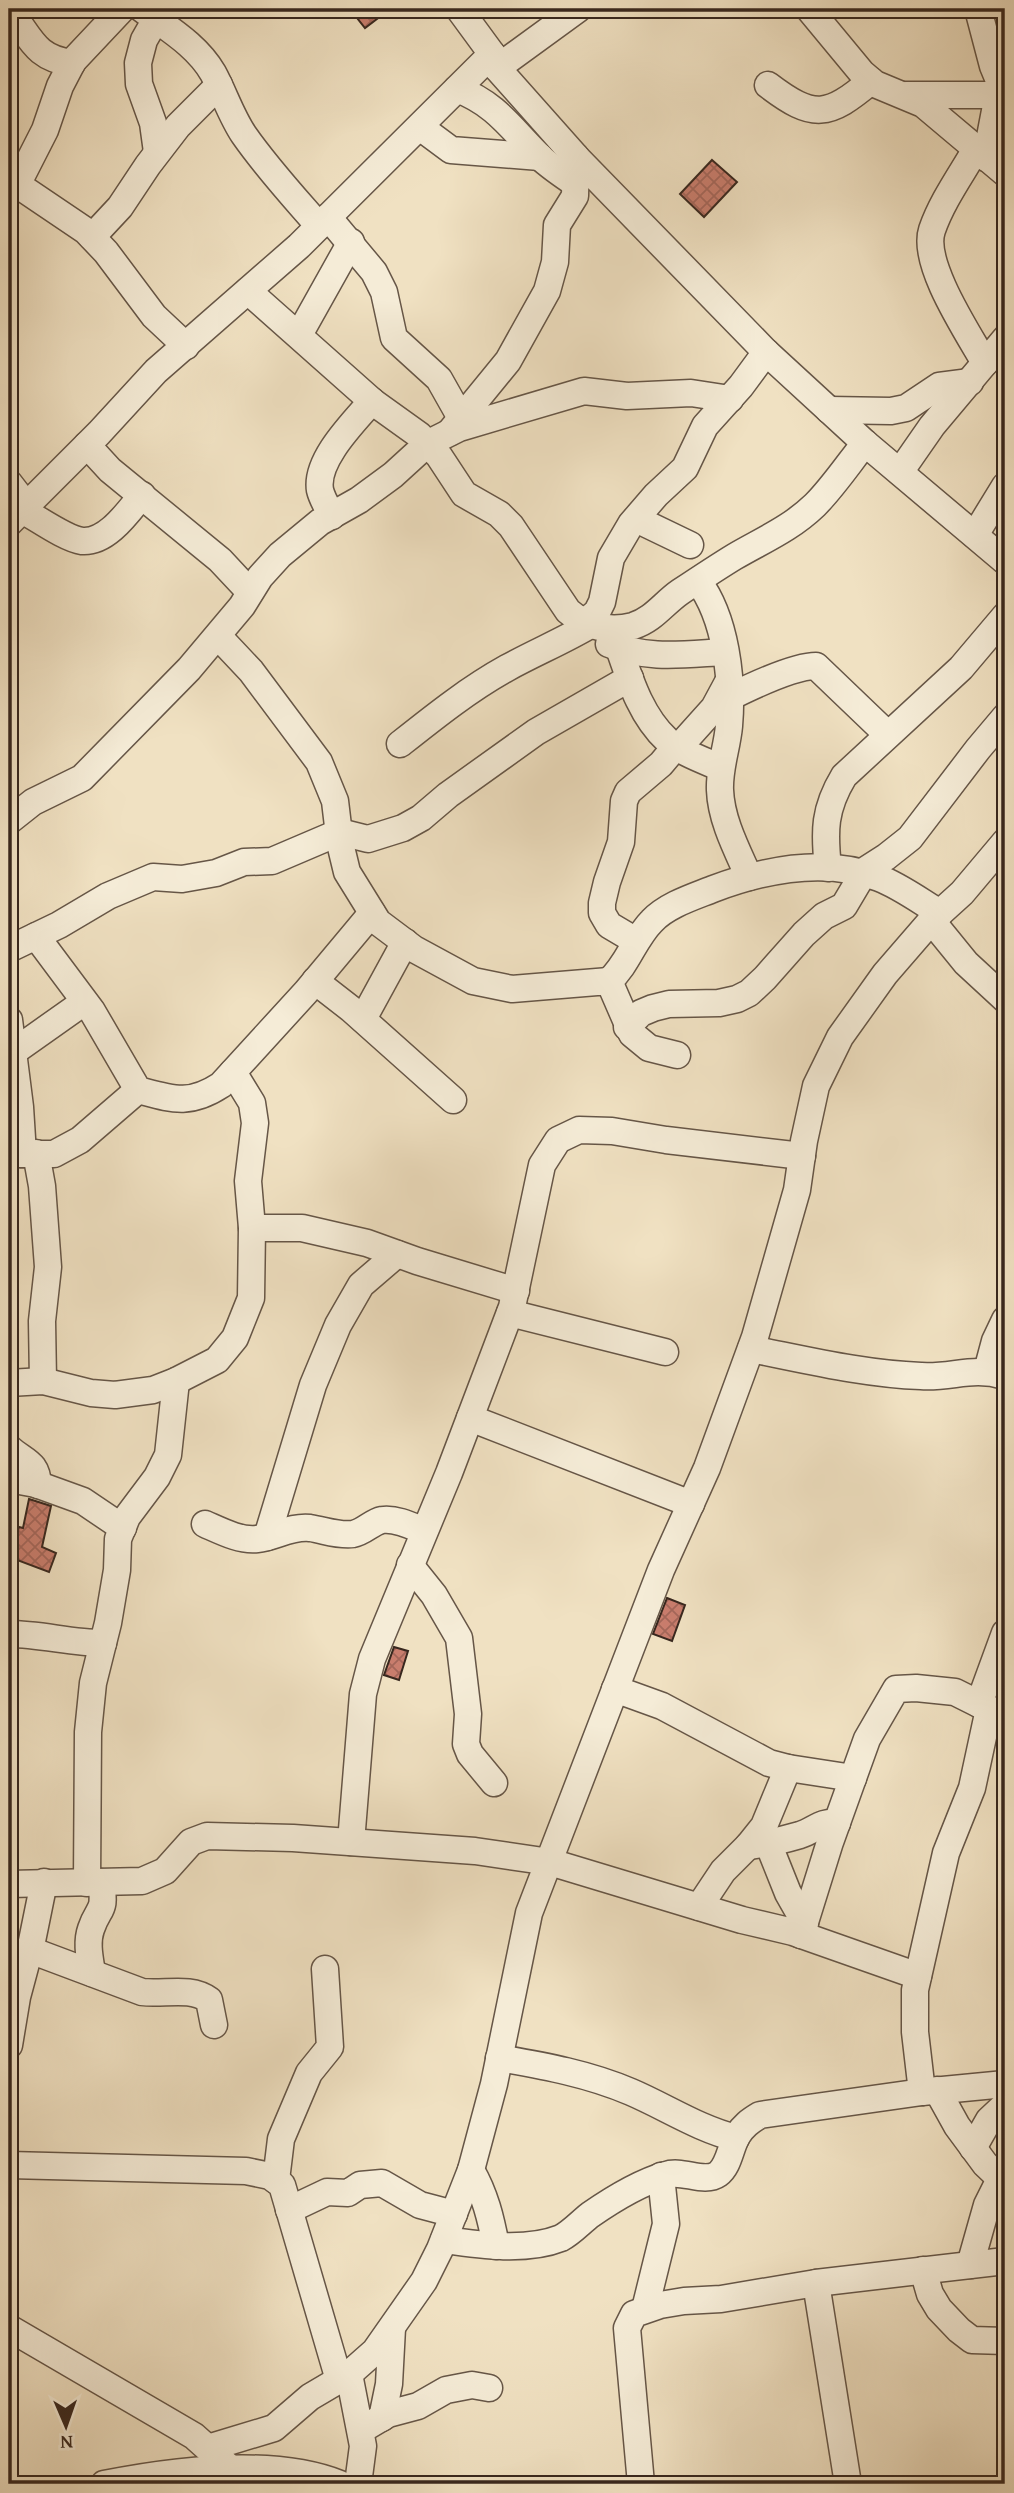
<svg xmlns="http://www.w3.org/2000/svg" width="1014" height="2493" font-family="'Gentium Book Plus',serif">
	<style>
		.building { fill: url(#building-cross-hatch); stroke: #38271e; stroke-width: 2 }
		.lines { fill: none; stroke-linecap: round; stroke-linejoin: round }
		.minor-casing { stroke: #665647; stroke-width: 29 }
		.minor { stroke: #f5ecd7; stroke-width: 26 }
	</style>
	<defs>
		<pattern id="building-cross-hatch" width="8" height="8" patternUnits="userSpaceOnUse" patternTransform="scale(1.75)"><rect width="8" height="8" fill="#c97d6d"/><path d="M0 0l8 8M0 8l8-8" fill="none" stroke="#a46659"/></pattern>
	</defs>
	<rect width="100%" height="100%" fill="#f0e1c2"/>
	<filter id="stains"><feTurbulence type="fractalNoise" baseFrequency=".00286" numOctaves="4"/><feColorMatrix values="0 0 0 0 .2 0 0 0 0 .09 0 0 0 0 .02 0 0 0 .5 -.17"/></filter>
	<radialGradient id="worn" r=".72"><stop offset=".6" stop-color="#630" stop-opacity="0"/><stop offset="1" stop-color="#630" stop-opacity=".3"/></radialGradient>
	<g class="building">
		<path d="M 350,9 L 390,9 L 365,28 Z"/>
		<path d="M 712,160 L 737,182 L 704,217 L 680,194 Z"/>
		<path d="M 29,1499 L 51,1506 L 42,1547 L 56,1553 L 49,1572 L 9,1557 L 19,1527 L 23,1528 Z"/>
		<path d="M 667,1598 L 685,1605 L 672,1641 L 653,1634 Z"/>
		<path d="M 394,1647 L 408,1651 L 399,1680 L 384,1675 Z"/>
	</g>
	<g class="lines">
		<defs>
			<g id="minor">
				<path d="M 142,9 C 167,28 197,45 213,73 C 224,93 231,116 244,135 C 267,168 293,196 319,226"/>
				<path d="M 459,9 L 492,54 L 497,68 L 576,157 L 766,352 L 865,443 L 1005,561"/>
				<path d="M 809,9 L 862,73 L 875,84 L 923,104 L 1005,173"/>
				<path d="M 978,9 L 993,66 L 1005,95"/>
				<path d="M 9,10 C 31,37 34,58 72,63"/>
				<path d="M 156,19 L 144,40 L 138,63 L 139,84 L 153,123 L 157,152"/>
				<path d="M 497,68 L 578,9"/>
				<path d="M 768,85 C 814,120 828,117 871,81"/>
				<path d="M 457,89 C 497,104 512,130 541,158 C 552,168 564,176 576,184"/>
				<path d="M 906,95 L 1005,95"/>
				<path d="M 420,127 L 451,150 L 540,157"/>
				<path d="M 976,149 C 961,175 942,201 932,230 C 921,263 968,333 985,363"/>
				<path d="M 986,158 L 998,95"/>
				<path d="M 9,179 L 86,231 L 106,252 L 154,316 L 186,346"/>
				<path d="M 17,185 L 45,130 L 60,86 L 73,61 L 122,9"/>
				<path d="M 328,217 L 374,272 L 384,292 L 394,338 L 439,379 L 461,418"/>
				<path d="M 92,237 L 120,207 L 148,165 L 178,126 L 219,85"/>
				<path d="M 248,291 L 373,402 L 419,435 L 439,456 L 464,494 L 499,514 L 511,526 L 568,611 C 586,627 610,632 633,626 C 653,620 664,603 680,592 C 698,580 716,568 734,557 C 763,540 790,529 815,505 C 833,487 849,463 865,443"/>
				<path d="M 299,335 L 351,242"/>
				<path d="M 829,410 L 891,411 L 906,408 L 939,386 L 970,382"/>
				<path d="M 450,432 L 508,361 L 547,291 L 555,262 L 557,225 L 575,196 L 576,157"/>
				<path d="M 87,445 L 110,470 L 220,560 L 250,592"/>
				<path d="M 900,472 L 932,426 L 1005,339"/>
				<path d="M 9,483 L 26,505"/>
				<path d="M 22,510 C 37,518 66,539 82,541 C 107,543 128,512 142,495"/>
				<path d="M 332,516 C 328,508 322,499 320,490 C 315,460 354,422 372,401"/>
				<path d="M 636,519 L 690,545"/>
				<path d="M 9,523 L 99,433 L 156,371 L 299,246 L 492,54"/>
				<path d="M 975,535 L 1005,486"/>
				<path d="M 698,581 C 726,618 733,680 729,726 C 727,748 719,768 720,790 C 721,820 737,850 749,877"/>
				<path d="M 584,623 L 597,612 L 602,602 L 611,558 L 631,524 L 656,495 L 685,468 L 705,426 L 741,386 L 766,352"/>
				<path d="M 218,636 L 251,671 L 319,762 L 335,801 L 340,843 L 347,872 L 378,922 L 414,949 L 473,981 L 512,989 L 609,981 L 632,1034 L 649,1048 L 677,1055"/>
				<path d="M 609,644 C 647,660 685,654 725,652"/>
				<path d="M 619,648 C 630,680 641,716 667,740 C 682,753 703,760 721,768"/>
				<path d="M 728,698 C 750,687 793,666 816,666 L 887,734"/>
				<path d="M 400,744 C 434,717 469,689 507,668 C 534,653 563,641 590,625"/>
				<path d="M 679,747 L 714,708 L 728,682"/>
				<path d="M 9,821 L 33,802 L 82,778 L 189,669 L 242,606 L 260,577 L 280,555 L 320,522 L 359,500 L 393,475 L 427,444 L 459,428 L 584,391 L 627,396 L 691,393 L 730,399"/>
				<path d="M 828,868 C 824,831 824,809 844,776 L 961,668 L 1005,616"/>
				<path d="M 861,873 L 886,857 L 910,838 L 978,749 L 1005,717"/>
				<path d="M 931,920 L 966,963 L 1005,999"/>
				<path d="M 36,936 L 92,1011 L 138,1090 C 172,1099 189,1106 221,1085 L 306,992 L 372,913"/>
				<path d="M 636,941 L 609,925 L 602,913 L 602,903 L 607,882 L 621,842 L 624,801 L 628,792 L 661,764 L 676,746"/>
				<path d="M 9,949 L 59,925 L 108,896 L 153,877 L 182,879 L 216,873 L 244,862 L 272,861 L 340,832 L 368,839 L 403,828 L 421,818 L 448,795 L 536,732 L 630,678"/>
				<path d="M 315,981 L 351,1009 L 453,1100"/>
				<path d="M 609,981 C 628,964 634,939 652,921 C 667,905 693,897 713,889 C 766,869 825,857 879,878 C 900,886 920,901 940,913"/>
				<path d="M 363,1019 L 405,942"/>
				<path d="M 9,1020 L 20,1107 L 23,1154"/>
				<path d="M 627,1027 L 641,1013 L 653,1008 L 669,1004 L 719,1003 L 737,999 L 749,993 L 765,978 L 804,934 L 824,916 L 844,906 L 863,874"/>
				<path d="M 12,1053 L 84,1002"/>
				<path d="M 36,1153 L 42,1186 L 48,1267 L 42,1321 L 43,1381"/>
				<path d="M 9,1154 L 54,1154 L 80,1140 L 138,1090"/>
				<path d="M 252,1228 L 302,1228 L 367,1243 L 417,1261 L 516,1291"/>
				<path d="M 510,1313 L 665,1352"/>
				<path d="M 751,1349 C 807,1360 864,1374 921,1376 C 953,1378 972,1366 1005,1376"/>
				<path d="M 987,1371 L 995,1341 L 1005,1320"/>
				<path d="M 9,1383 L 43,1381 L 91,1393 L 115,1395 L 153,1390 L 176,1381 L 217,1360 L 235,1338 L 251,1298 L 252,1228 L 248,1181 L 255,1123 L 252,1103 L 233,1072"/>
				<path d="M 470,1418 L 691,1504"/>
				<path d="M 9,1448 C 24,1462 37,1461 38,1485"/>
				<path d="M 9,1479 L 36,1484 L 83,1501 L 123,1528"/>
				<path d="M 205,1524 C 221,1531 240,1541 257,1539 C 276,1537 290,1526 310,1528 C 324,1530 338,1536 353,1534 C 364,1532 372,1522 382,1520 C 396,1518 412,1526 424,1531"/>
				<path d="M 267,1537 L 313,1385 L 338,1325 L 361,1285 L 397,1254"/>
				<path d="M 410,1565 L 434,1595 L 459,1638 L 468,1714 L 466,1744 L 470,1754 L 494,1783"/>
				<path d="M 9,1634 C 41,1634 71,1643 103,1643"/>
				<path d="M 615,1689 L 662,1706 L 769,1763 L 788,1768 L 853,1778"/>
				<path d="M 979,1704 L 1005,1633"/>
				<path d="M 351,1842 L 363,1694 L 372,1659 L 449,1473 L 512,1307 L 542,1165 L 558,1140 L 579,1130 L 612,1131 L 666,1140 L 802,1156"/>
				<path d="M 768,1843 L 788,1893 L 805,1923"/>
				<path d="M 748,1846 C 765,1844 783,1840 800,1835 C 815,1830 821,1821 837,1823"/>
				<path d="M 87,1883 L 88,1732 L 93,1683 L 108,1623 L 117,1570 L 118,1539 L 127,1517 L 157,1477 L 168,1455 L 176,1381"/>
				<path d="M 9,1884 L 142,1881 L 165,1871 L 191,1842 L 207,1836 L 293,1838 L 475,1851 L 550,1862 L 742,1920 L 793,1932 L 918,1976"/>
				<path d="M 699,1907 L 723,1871 L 748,1846 L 764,1826 L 788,1768"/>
				<path d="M 801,1935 L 830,1842 L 867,1739 L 896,1689 L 916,1688 L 955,1692 L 1005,1717"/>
				<path d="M 30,1950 L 142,1992 C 164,1995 190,1986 209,2000 L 214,2025"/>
				<path d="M 92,1973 C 90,1959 86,1943 91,1929 C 99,1905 106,1914 101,1882"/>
				<path d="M 9,2045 L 17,1997 L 32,1941 L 44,1882"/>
				<path d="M 499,2058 C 545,2066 589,2074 631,2092 C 666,2107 699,2129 736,2138"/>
				<path d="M 937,2090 L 957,2126 L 985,2164 L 1005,2183"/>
				<path d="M 922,2092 L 915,2032 L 915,1990 L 946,1853 L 972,1788 L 989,1709"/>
				<path d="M 973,2148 L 989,2120 L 1005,2105"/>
				<path d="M 9,2165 L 246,2171 L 270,2176 L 282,2185 L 339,2380"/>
				<path d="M 471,2170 C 485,2194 491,2219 496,2246"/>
				<path d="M 276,2180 L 281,2139 L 309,2073 L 330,2047 L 325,1969"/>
				<path d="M 289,2210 L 327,2192 L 348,2193 L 360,2185 L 382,2183 L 420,2205 L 454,2214"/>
				<path d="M 444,2240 C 479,2245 526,2252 561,2238 C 571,2233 581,2222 590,2215 C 613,2199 639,2183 666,2175 C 682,2169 704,2184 718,2174 C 729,2166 730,2148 737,2136 C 743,2126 750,2121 760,2115 L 922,2092 L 1005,2084"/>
				<path d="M 970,2265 L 987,2205 L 1001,2177"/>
				<path d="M 923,2270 L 930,2294 L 939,2309 L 959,2330 L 972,2340 L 1005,2341"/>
				<path d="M 816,2283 L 848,2484"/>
				<path d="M 645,2309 L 666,2224 L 661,2176"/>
				<path d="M 9,2328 L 194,2436 L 232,2470"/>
				<path d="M 349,2374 L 363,2446 L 358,2484"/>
				<path d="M 382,2418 L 389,2384 L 392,2328"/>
				<path d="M 361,2430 L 388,2414 L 418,2406 L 446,2390 L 472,2385 L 489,2388"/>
				<path d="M 208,2448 L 274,2428 L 310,2397 L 349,2374 L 375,2351 L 424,2281 L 440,2249 L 471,2170 L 494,2084 L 529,1913 L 661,1570 L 707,1468 L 755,1337 L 797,1190 L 804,1141 L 816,1086 L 840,1037 L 885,974 L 930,922 L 962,893 L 1005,842"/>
				<path d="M 104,2484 C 175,2470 273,2457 340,2484"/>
				<path d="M 641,2484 L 627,2328 L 634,2314 L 660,2305 L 684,2301 L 721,2299 L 816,2283 L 1005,2261"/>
			</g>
		</defs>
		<use href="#minor" class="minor-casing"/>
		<use href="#minor" class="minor"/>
	</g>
	<rect width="1014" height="2493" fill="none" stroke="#f0e1c2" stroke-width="35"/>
	<rect x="10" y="10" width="993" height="2472" fill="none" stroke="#38271e" stroke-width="3.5"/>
	<rect x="18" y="18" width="979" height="2458" fill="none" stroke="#38271e" stroke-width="2"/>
	<g transform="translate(66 2426) rotate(178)" stroke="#f5ecd7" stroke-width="5" paint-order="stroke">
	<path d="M0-5L12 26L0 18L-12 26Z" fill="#38271e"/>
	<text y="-10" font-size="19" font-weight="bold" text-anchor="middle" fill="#38271e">N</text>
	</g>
	<rect width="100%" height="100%" filter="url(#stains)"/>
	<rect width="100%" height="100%" fill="url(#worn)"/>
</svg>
